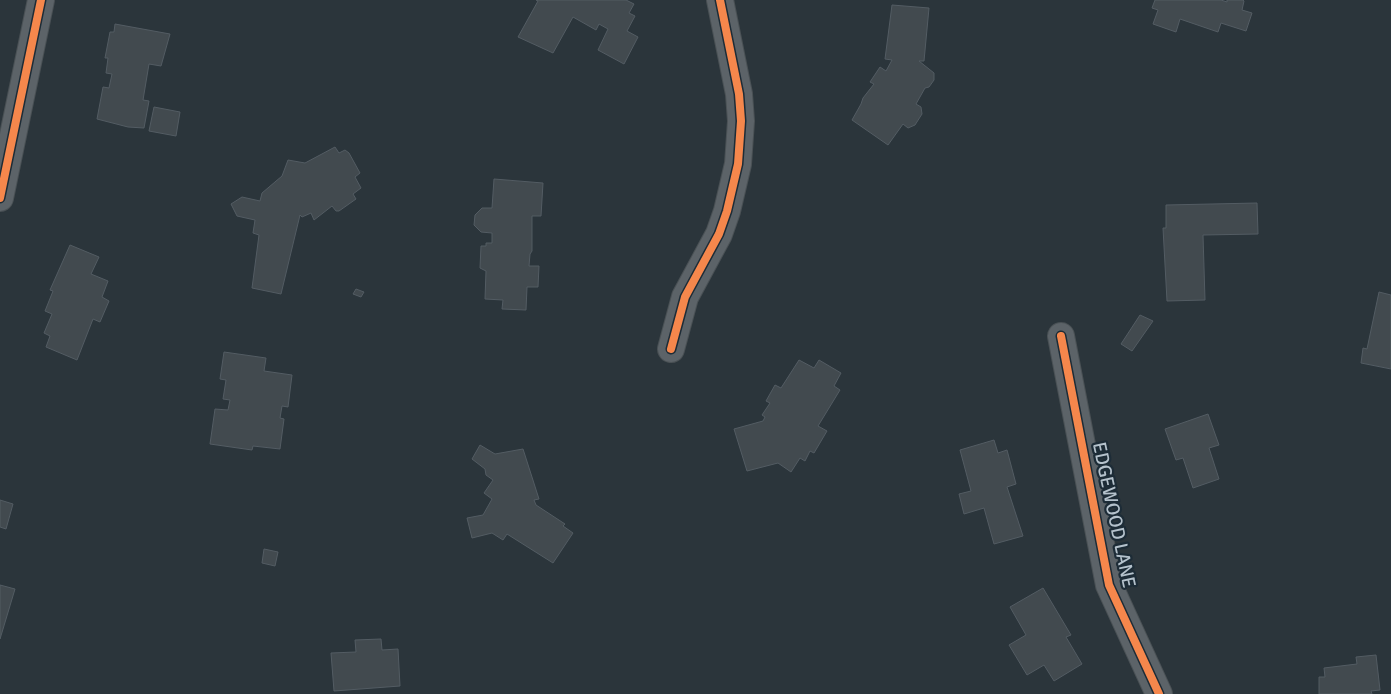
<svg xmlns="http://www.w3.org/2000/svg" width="1391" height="694" font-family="Signika,sans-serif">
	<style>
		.building { fill: #424a4f; stroke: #535c63 }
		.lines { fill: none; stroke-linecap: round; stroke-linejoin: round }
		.minor-casing { stroke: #4a5155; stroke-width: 28 }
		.minor { stroke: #5c6368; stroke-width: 26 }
		.cycleway-casing { stroke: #1d2c37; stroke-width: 11 }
		.cycleway { stroke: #f5874c; stroke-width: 8 }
		.labels { text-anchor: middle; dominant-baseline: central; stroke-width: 4.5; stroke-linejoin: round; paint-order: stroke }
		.street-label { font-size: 19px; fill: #b5c2cc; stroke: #1d2c37 }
	</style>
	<rect width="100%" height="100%" fill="#2b353b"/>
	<g class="building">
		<path d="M 536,0 L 626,0 L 634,4 L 629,13 L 635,16 L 627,31 L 638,37 L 624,64 L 598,50 L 608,29 L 599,24 L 596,30 L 573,17 L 553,53 L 518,37 L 538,1 Z"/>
		<path d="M 1155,0 L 1221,0 L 1227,2 L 1227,0 L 1243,0 L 1244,1 L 1242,10 L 1252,13 L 1246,31 L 1221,23 L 1218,32 L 1180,19 L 1176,32 L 1153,24 L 1158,10 L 1152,8 Z"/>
		<path d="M 892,5 L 929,8 L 924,61 L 919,61 L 934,73 L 934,80 L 929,87 L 925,88 L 916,104 L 921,107 L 922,114 L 915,125 L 908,128 L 903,124 L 888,145 L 852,120 L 861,104 L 863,98 L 874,84 L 870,82 L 880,67 L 886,71 L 892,60 L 885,59 Z"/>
		<path d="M 115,24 L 170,34 L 161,66 L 149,64 L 143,100 L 149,101 L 144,128 L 128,127 L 97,119 L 103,87 L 109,88 L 112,74 L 106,73 L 108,58 L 105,58 L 110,32 L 114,32 Z"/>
		<path d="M 154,107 L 180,112 L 176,136 L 149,131 Z"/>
		<path d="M 335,147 L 339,153 L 345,150 L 349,153 L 360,173 L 355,177 L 361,188 L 353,194 L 356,199 L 339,211 L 336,211 L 332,206 L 314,220 L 311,213 L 302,217 L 300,215 L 281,294 L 252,288 L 259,235 L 253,233 L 255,220 L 237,216 L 231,204 L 242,197 L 260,201 L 262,193 L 282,176 L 288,160 L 305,163 Z"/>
		<path d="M 494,179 L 543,183 L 541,216 L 532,216 L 532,251 L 530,254 L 529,266 L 539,266 L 538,287 L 527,287 L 526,310 L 502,309 L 503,300 L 485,299 L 486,271 L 480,268 L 481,246 L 486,246 L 486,243 L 492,243 L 492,233 L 481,232 L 474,225 L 475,215 L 482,208 L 492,208 Z"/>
		<path d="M 1257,203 L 1258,234 L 1203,235 L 1205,300 L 1167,301 L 1163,228 L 1166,228 L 1166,205 Z"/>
		<path d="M 70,245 L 99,257 L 91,274 L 108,281 L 102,297 L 109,301 L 100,322 L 93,319 L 77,360 L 46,347 L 50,336 L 44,333 L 52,314 L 45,311 L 53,291 L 50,290 Z"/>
		<path d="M 356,289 L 364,292 L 361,297 L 353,294 Z"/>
		<path d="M 1379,292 L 1391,295 L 1391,369 L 1361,363 L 1363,348 L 1367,349 Z"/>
		<path d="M 1140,315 L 1153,321 L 1132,351 L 1121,344 Z"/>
		<path d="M 224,352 L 266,358 L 264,371 L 292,375 L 288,407 L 282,406 L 280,418 L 284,419 L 280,449 L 253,446 L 252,450 L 210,444 L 215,409 L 228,410 L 230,400 L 223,399 L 226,380 L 220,379 Z"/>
		<path d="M 799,360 L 814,368 L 819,360 L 841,373 L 834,386 L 840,390 L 818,426 L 827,431 L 814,453 L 810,451 L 805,461 L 800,458 L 791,472 L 778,463 L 747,471 L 734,429 L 763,421 L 765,417 L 762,415 L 770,403 L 766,401 L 775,385 L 781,388 Z"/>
		<path d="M 1208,414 L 1219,445 L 1209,448 L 1219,479 L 1193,488 L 1183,458 L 1176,460 L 1165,429 Z"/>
		<path d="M 994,440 L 998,453 L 1007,450 L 1016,484 L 1007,487 L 1023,536 L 994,544 L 984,508 L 964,514 L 959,494 L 971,491 L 960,450 Z"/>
		<path d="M 480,445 L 495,454 L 523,449 L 539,499 L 534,500 L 536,505 L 565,524 L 563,526 L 573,533 L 553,563 L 507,534 L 503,540 L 492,533 L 472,538 L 467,518 L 483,515 L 492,499 L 484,493 L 493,480 L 486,475 L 485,469 L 472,459 Z"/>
		<path d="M 0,500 L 13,504 L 6,529 L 0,527 Z"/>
		<path d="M 264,549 L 278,552 L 275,566 L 262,563 Z"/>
		<path d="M 0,585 L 15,589 L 0,639 Z"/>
		<path d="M 1043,588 L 1071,635 L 1066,637 L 1082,664 L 1054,681 L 1044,665 L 1027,675 L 1009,645 L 1026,635 L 1010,607 Z"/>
		<path d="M 381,639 L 382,650 L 398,649 L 400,686 L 334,691 L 331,653 L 356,652 L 355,640 Z"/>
		<path d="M 1376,655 L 1380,690 L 1371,691 L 1372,694 L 1319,694 L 1319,677 L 1325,677 L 1324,668 L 1357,664 L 1356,657 Z"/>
	</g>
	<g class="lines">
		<defs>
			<g id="minor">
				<path d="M 0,198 L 41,0"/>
				<path d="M 1061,336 L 1109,585 L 1159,694"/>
				<path d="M 671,349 L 685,297 L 719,234 L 727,211 L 738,164 L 741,121 L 739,94 L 720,0"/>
			</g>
		</defs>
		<use href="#minor" class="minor-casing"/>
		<use href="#minor" class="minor"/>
		<defs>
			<g id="cycleway">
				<path d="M 0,198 L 41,0"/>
				<path d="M 1061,336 L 1109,585 L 1159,694"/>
				<path d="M 671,349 L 685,297 L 719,234 L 727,211 L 738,164 L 741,121 L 739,94 L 720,0"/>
			</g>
		</defs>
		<use href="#cycleway" class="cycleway-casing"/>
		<use href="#cycleway" class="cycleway"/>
	</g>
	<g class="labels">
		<g class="street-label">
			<text transform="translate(1114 515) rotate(78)">EDGEWOOD LANE</text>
		</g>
	</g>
</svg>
